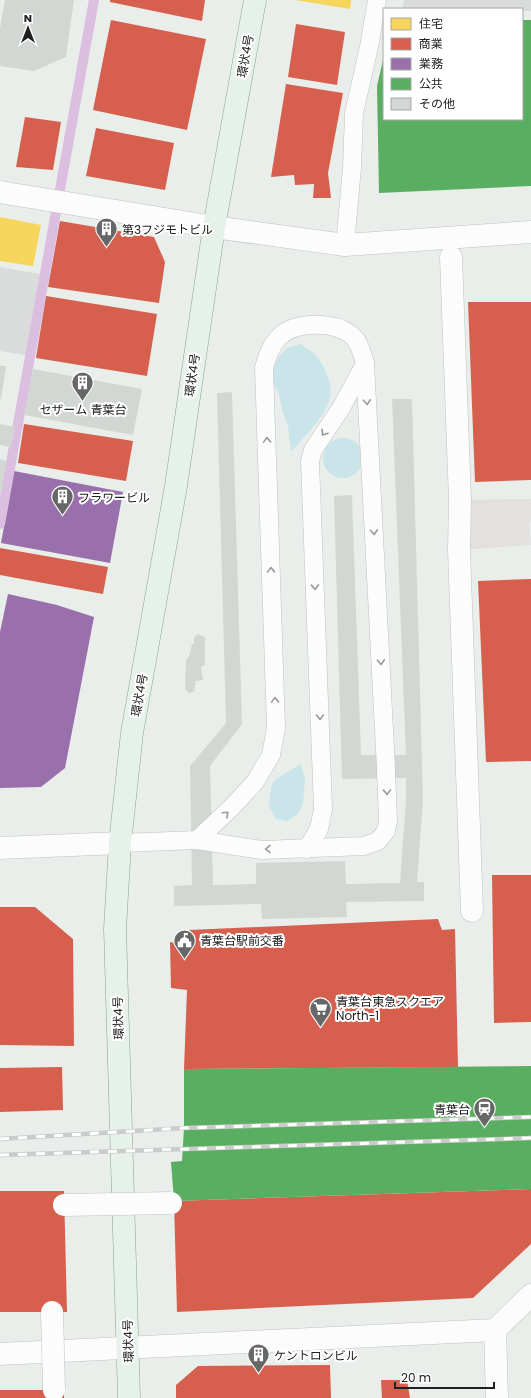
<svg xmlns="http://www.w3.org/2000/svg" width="531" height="1398" font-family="Poppins,'Noto Sans JP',sans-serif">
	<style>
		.religious { fill: #dadcdb }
		.grass { fill: #c9e5e9 }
		.plaza { fill: #e3e0e0 }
		.homes { fill: #f6d55c }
		.shops { fill: #d6604d }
		.offices { fill: #9970ab }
		.public { fill: #5aae61 }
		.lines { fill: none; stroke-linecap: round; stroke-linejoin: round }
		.stream { stroke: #dcbee0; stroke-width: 10 }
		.building { fill: #d3d7d3 }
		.service-casing { stroke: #bfc1c0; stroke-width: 19 }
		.pedestrian-casing { stroke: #bfc1c0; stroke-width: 23 }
		.minor-casing { stroke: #bfc1c0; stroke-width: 23 }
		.tertiary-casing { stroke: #bfc1c0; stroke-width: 23 }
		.primary-casing { stroke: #85a490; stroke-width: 23 }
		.service { stroke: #fcfcfc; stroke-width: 18 }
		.pedestrian { stroke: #fcfcfc; stroke-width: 22 }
		.minor { stroke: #fcfcfc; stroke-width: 22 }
		.tertiary { stroke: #fcfcfc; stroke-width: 22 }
		.primary { stroke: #e6f1e9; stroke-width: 22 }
		.rail-casing { stroke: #cacbcb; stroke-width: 4.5 }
		.rail { stroke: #fff; stroke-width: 3; stroke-dasharray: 9; stroke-linecap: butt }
		.pedestrian-bridge-casing { stroke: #bfc1c0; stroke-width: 23; stroke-linecap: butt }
		.pedestrian-bridge { stroke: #fcfcfc; stroke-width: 22 }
		.oneway { stroke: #999 }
		.labels { text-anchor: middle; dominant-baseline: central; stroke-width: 4; stroke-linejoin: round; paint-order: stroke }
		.street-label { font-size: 12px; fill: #202020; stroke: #fff }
		.poi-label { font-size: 12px; fill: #202020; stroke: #fff; text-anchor: start }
	</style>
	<rect width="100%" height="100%" fill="#e9eeeb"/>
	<g class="religious">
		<path d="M 404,0 L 531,0 L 531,11 L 522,11 L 522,9 L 402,9 Z"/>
		<path d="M 0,267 L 45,275 L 30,356 L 0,351 Z"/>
	</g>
	<g class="grass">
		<path d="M 300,344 C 313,351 321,358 326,373 C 329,379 332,389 330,397 C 326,416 304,437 291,452 L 288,426 L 282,410 L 279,394 L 272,380 L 274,367 L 279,356 L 287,348 Z"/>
		<circle cx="343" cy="458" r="20"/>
		<path d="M 301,764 L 305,779 L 303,804 L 298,814 L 287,821 L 276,819 L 269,806 L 270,794 L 272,784 L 276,779 Z"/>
	</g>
	<path class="plaza" d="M 531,499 L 531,522 L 529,523 L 531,545 L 459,550 L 460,500 Z"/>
	<g class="homes">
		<path d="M 295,0 L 351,0 L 350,9 Z"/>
		<path d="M 0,217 L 41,225 L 33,266 L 0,261 Z"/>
	</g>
	<g class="shops">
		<path d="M 110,0 L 205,0 L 202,21 L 110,2 Z"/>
		<path d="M 111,20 L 206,39 L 187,130 L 93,110 Z"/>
		<path d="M 296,24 L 345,32 L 337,85 L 288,77 Z"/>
		<path d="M 286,84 L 343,93 L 328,173 L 331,198 L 313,198 L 314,184 L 295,185 L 294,175 L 271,177 Z"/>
		<path d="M 25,117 L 61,122 L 53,170 L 16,167 Z"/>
		<path d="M 96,128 L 174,143 L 165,190 L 86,176 Z"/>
		<path d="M 60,221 L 154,237 L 165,262 L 159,303 L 48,287 Z"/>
		<path d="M 46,296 L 157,314 L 147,376 L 36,358 Z"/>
		<path d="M 468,302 L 531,302 L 531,480 L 475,482 Z"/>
		<path d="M 24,424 L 133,441 L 126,481 L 18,463 Z"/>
		<path d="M 0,548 L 108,567 L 103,594 L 0,575 Z"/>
		<path d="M 531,579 L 531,761 L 486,762 L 478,581 Z"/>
		<path d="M 492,875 L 531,875 L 531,1022 L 494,1023 Z"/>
		<path d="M 0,907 L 35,907 L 73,939 L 74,1046 L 0,1045 Z"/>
		<path d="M 438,919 L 442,930 L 455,929 L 458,1067 L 184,1069 L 187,990 L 171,988 L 170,942 L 189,945 L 189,930 Z"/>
		<path d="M 62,1067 L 63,1110 L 0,1112 L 0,1068 Z"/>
		<path d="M 531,1189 L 531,1244 L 473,1298 L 177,1312 L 174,1201 Z"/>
		<path d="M 0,1191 L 64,1191 L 67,1312 L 0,1312 Z"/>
		<path d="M 330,1365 L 331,1398 L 176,1398 L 176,1385 L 198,1366 Z"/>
		<path d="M 381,1380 L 407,1380 L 410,1398 L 382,1398 Z"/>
		<rect x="0" y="1390" width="64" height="8"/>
	</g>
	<g class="offices">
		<path d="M 14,471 L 123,492 L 110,563 L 1,543 Z"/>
		<path d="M 8,594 L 57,605 L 94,617 L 65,768 L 41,787 L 0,788 L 0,632 Z"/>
	</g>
	<g class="public">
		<path d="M 522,20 L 531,20 L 531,186 L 379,193 L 377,86 L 383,60 L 384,119 L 522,119 Z"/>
		<path d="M 531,1066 L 531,1189 L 174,1201 L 171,1162 L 182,1161 L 184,1128 L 184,1069 Z"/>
	</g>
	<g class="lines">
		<path class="stream" d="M 0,524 L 94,0"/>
	</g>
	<g class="building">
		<path d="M 5,0 L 74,0 L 66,57 L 34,71 L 0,66 L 0,28 Z"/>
		<path d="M 0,366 L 6,366 L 1,399 L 0,399 Z"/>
		<path d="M 33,369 L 142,389 L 133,435 L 24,415 Z"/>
		<path d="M 232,392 L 242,724 L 210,766 L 213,885 L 256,884 L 256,863 L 345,861 L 346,884 L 400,883 L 406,800 L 406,778 L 342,779 L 334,496 L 352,495 L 361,755 L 406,755 L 392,399 L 412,399 L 423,801 L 417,882 L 424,882 L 424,901 L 346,902 L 347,917 L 262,919 L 261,904 L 174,906 L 174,886 L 192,885 L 190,766 L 226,723 L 217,393 Z"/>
		<path d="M 0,424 L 15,427 L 11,447 L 0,445 Z"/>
		<path d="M 0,459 L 7,461 L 1,493 L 0,493 Z"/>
		<path d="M 198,634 L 205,637 L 205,665 L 201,667 L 203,680 L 196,681 L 194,692 L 189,693 L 185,689 L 186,661 L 190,654 L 192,644 L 194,644 L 194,637 Z"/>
	</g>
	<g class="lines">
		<defs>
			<g id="service">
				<path d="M 345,245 L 352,168 L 354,113 L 369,47 L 377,0"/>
				<path d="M 120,843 L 197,840 L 262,850 L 364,846 L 378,841 L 386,831 L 388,821 L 386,769 L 365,363 C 362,353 359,340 350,334 C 332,321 294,321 278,338 C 270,347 267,357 264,368 L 276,728 L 271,755 L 255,782 L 232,807 L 197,840"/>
				<path d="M 307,849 L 319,829 L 323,809 L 310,461 L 313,450 L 341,408 L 365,364"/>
			</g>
			<path id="pedestrian" d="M 451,257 L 460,500 L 459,550 L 472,911"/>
			<g id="minor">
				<path d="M 0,192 L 214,227"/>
				<path d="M 495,1330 L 497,1398"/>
				<path d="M 0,1354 L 495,1330 L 531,1295"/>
			</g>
			<g id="tertiary">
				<path d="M 214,227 L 345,245 L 531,232"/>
				<path d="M 0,848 L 120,843"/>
			</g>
			<path id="primary" d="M 129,1398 L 115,929 L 120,843 L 132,733 L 176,486 L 214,227 L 255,0"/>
		</defs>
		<use href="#service" class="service-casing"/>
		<use href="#pedestrian" class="pedestrian-casing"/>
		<use href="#minor" class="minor-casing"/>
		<use href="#tertiary" class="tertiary-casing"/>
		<use href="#primary" class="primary-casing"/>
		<use href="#service" class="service"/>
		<use href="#pedestrian" class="pedestrian"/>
		<use href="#minor" class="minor"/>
		<use href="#tertiary" class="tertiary"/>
		<use href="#primary" class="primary"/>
		<defs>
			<g id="rail">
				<path d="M 0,1139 L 184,1128 L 531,1117"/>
				<path d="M 0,1155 L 531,1138"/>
			</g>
		</defs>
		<use href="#rail" class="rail-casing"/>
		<use href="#rail" class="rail"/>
		<defs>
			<g id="pedestrian-bridge">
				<path d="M 64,1205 L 171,1203"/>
				<path d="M 52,1312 L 54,1390"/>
			</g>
		</defs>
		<use href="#pedestrian-bridge" class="pedestrian-bridge-casing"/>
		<use href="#pedestrian-bridge" class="pedestrian-bridge"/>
	</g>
	<defs><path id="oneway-chevron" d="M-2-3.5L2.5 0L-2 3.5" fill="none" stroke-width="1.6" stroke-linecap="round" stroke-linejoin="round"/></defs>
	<g class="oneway">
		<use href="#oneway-chevron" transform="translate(367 402) rotate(87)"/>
		<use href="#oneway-chevron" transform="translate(324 433) rotate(123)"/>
		<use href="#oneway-chevron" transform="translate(267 440) rotate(-92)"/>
		<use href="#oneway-chevron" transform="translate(374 532) rotate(87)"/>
		<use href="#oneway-chevron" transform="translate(271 570) rotate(-92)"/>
		<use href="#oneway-chevron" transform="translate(315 587) rotate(88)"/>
		<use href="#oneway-chevron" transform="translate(381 662) rotate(87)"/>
		<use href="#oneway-chevron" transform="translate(275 700) rotate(-92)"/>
		<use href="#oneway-chevron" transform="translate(320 717) rotate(88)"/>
		<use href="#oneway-chevron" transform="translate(387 792) rotate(88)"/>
		<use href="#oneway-chevron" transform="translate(226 814) rotate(-43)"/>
		<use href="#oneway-chevron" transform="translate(268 849) rotate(179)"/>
	</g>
	<defs>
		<symbol id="building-pin" viewBox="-11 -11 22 30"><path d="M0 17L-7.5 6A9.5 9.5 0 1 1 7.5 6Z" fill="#666867" stroke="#fff"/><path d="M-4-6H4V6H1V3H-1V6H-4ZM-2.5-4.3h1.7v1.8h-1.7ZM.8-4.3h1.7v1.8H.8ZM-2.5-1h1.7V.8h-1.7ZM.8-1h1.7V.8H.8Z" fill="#fff"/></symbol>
		<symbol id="civic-pin" viewBox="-11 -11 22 30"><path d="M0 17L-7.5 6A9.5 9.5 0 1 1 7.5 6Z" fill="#666867" stroke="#fff"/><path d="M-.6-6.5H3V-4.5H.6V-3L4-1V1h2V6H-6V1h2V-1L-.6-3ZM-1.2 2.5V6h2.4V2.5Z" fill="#fff"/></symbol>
		<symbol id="supermarket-pin" viewBox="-11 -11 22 30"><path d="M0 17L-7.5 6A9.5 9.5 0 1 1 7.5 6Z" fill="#666867" stroke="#fff"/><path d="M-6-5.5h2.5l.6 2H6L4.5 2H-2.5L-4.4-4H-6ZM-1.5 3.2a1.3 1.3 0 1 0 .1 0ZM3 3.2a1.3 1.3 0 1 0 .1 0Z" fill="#fff"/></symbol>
		<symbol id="station-pin" viewBox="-11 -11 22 30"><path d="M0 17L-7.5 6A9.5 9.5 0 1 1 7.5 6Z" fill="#666867" stroke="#fff"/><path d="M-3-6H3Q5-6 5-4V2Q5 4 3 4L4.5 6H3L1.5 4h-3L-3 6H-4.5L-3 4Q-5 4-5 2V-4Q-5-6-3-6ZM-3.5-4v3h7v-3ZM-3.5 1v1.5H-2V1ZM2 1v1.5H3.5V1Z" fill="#fff"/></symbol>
	</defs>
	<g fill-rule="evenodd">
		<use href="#building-pin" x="94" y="216" width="25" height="34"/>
		<use href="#building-pin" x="70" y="370" width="25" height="34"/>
		<use href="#building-pin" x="50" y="484" width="25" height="34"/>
		<use href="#civic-pin" x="172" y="928" width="25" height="34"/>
		<use href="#supermarket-pin" x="308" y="996" width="25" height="34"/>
		<use href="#station-pin" x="472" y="1096" width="25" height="34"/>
		<use href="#building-pin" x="246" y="1342" width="25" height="34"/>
	</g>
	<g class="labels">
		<g class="street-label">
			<text transform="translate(245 56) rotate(-80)">環状4号</text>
			<text transform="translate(192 375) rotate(-82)">環状4号</text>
			<text transform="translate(139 695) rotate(-80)">環状4号</text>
			<text transform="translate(118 1018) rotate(-92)">環状4号</text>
			<text transform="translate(128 1341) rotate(-92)">環状4号</text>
		</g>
		<g class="poi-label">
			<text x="122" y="229">第3フジモトビル</text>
			<text x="83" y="409" text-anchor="middle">セザーム 青葉台</text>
			<text x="78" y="497">フラワービル</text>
			<text x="200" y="940">青葉台駅前交番</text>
			<text x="336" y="1001">青葉台東急スクエア<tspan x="336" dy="14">North-1</tspan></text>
			<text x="470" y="1109" text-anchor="end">青葉台</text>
			<text x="274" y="1355">ケントロンビル</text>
		</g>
	</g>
	<rect x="383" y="8" width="140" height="112" fill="#ffffff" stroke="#a6a6a6"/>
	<rect x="391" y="18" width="20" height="12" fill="#f6d55c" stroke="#a6a6a6"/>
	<text x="419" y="28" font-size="12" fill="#202020">住宅</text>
	<rect x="391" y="38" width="20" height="12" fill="#d6604d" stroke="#a6a6a6"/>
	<text x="419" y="48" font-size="12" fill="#202020">商業</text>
	<rect x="391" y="58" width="20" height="12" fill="#9970ab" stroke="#a6a6a6"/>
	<text x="419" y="68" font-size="12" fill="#202020">業務</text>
	<rect x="391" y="78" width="20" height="12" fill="#5aae61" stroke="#a6a6a6"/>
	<text x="419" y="88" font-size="12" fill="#202020">公共</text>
	<rect x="391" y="98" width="20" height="12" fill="#d3d7d3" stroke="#a6a6a6"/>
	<text x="419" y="108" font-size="12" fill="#202020">その他</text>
	<g transform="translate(28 28)" stroke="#ffffff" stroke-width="3" paint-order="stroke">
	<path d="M0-3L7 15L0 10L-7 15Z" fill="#202020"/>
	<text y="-6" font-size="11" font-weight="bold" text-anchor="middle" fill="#202020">N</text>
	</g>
	<path d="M395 1382v6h99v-6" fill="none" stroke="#202020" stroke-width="2"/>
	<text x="401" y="1382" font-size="12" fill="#202020" stroke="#ffffff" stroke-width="3" paint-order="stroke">20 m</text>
</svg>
